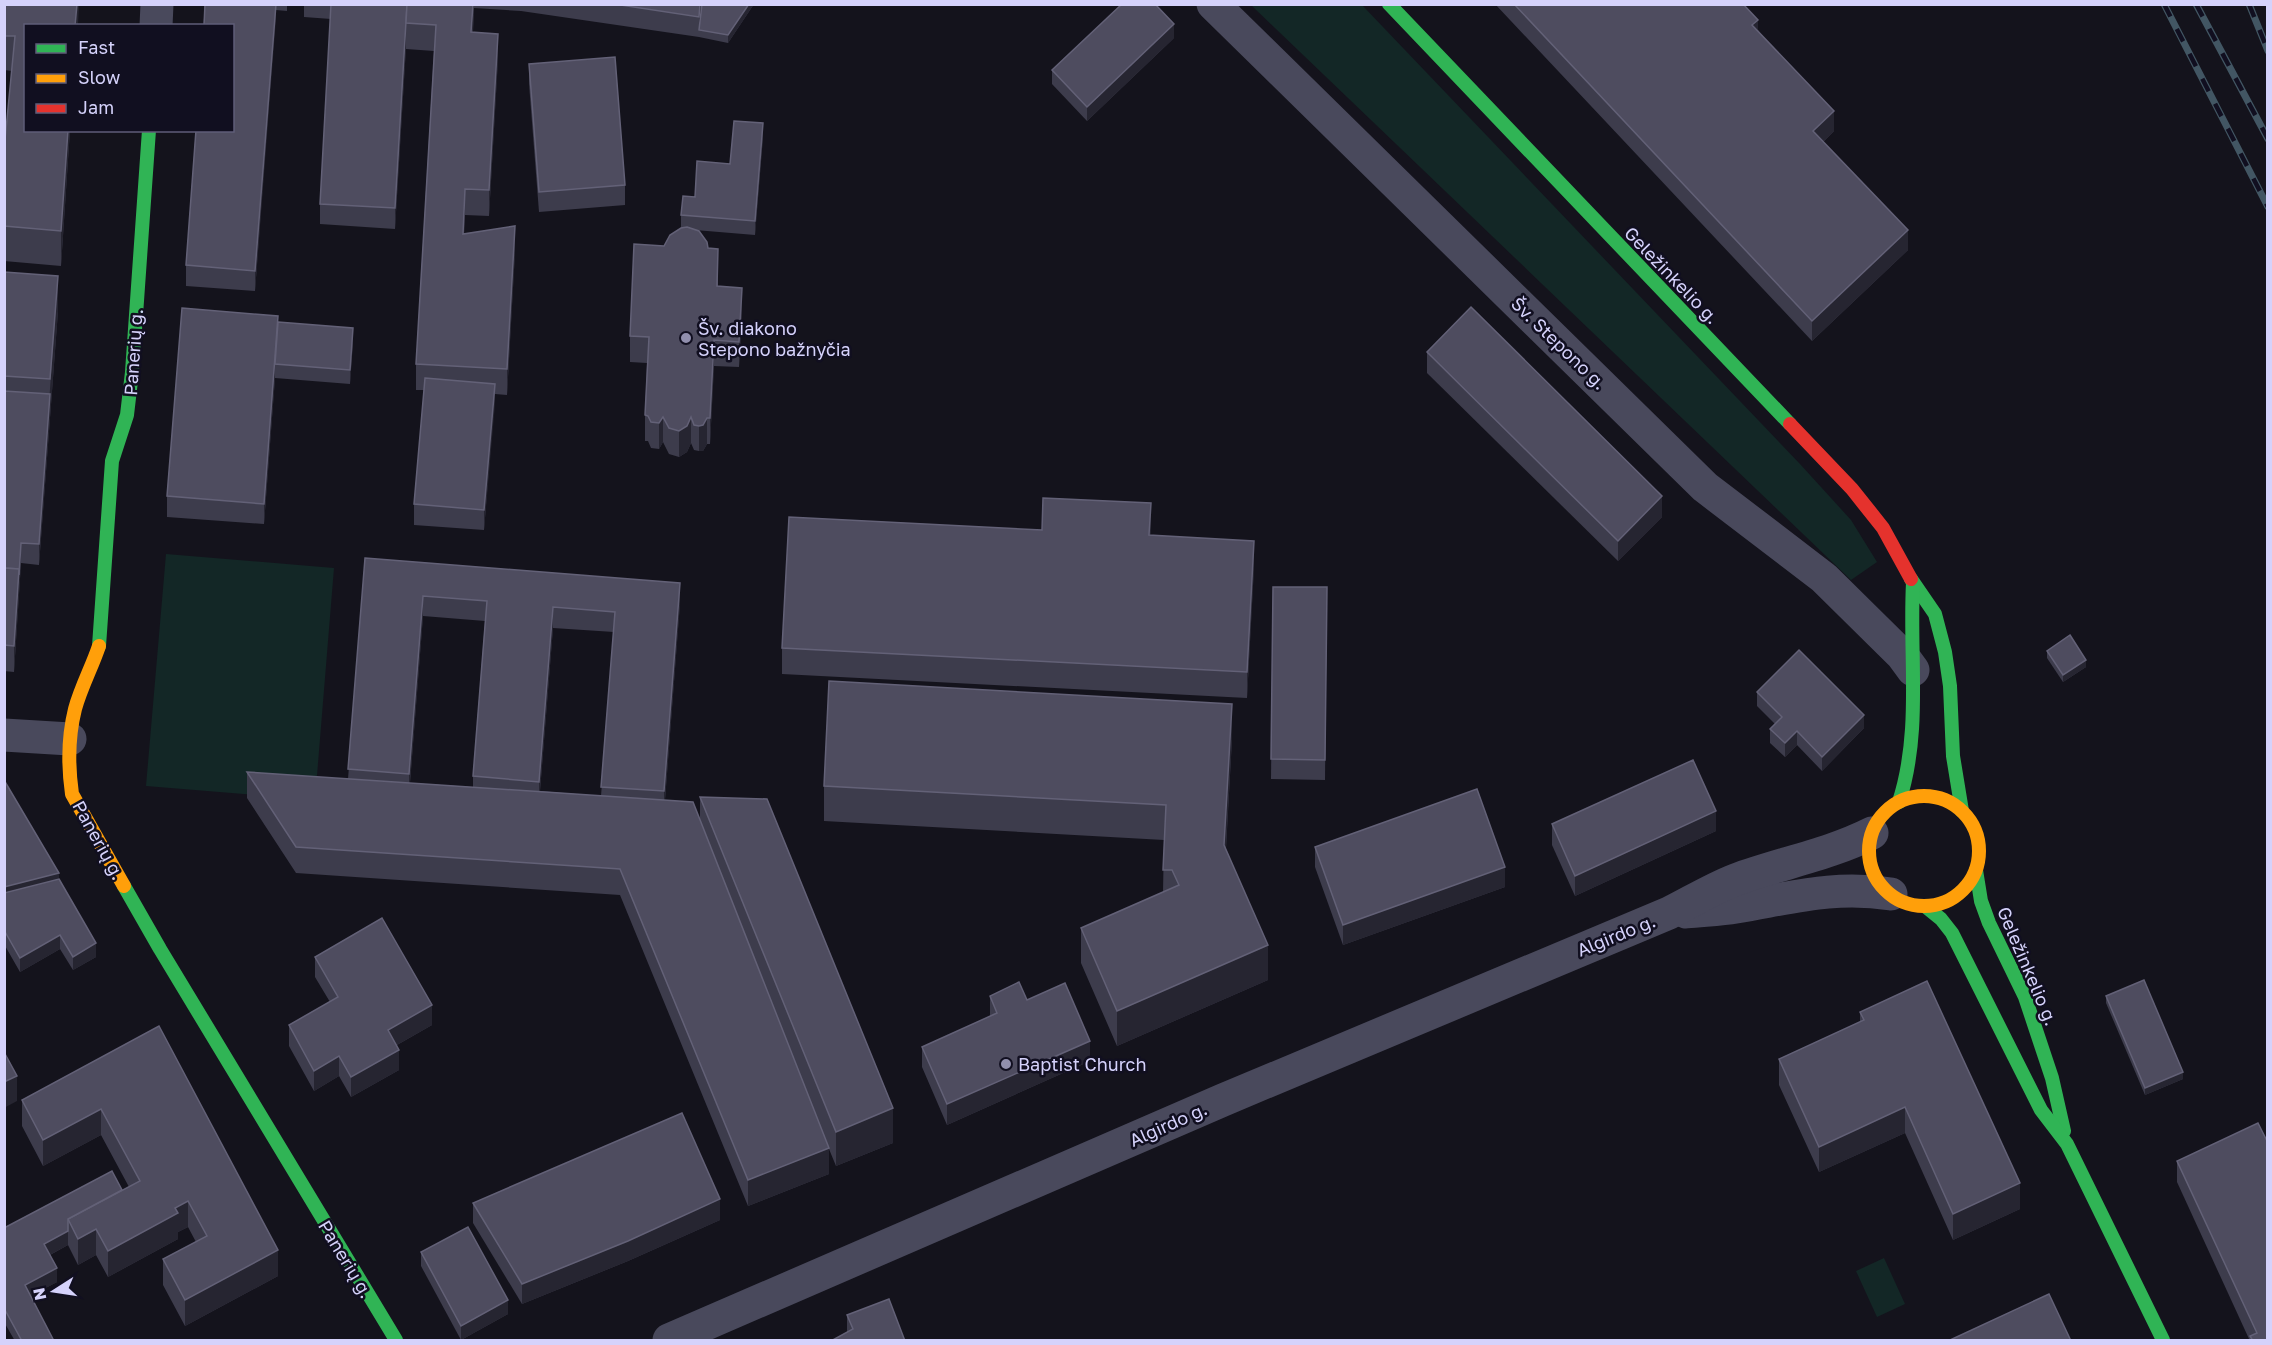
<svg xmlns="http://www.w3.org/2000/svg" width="2272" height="1345" font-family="'Golos Text',sans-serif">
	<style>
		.green { fill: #132726 }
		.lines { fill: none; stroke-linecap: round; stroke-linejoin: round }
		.street { stroke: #49495c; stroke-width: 33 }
		.fast { stroke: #30b455; stroke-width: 14 }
		.slow { stroke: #ff9f0a; stroke-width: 14 }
		.jam { stroke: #e5322d; stroke-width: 14 }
		.rail-casing { stroke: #425663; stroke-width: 7 }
		.rail { stroke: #110f20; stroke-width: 4.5; stroke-dasharray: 14; stroke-linecap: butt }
		.wall { fill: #3d3c4c; fill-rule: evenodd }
		.shaded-wall { fill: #262531 }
		.building { fill: #4e4c5f; stroke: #636177; stroke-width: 1.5 }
		.poi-dot { fill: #918fad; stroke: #110f20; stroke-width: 2 }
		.labels { text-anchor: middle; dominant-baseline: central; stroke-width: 5; stroke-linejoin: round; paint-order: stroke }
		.street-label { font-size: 18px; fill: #d5d2fb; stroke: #110f20 }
		.poi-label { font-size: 18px; fill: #d5d2fb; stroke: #110f20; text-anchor: start }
	</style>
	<rect width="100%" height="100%" fill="#14131c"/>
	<g class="green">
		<path d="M 1251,5 L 1362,5 L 1800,464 L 1851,520 L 1877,562 L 1851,580 Z"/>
		<path d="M 166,554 L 334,568 L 315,800 L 146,786 Z"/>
		<path d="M 1884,1258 L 1905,1304 L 1877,1317 L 1856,1271 Z"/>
	</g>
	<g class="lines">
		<g class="street">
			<path d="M 1213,4 L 1705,487 L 1824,578 L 1902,655 L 1913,670"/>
			<path d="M 156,26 L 157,4"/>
			<path d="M 4,735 L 70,739"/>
			<path d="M 1686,912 C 1702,910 1719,910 1736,907 C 1791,898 1834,885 1891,894"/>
			<path d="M 669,1340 L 1223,1100 L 1669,913 C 1691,902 1712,889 1735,880 C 1781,863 1828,855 1872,833"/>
		</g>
		<g class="fast">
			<path d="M 1389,4 L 1790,424"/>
			<path d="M 1911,579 L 1935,614 L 1945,652 L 1950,686 L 1953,756 L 1962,811"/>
			<path d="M 99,646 L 112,461 L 127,415 L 132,372 L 149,130"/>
			<path d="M 1899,802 C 1922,731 1909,656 1913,583"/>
			<path d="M 1976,870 L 1981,901 L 1989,923 L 2025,997 L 2052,1078 L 2064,1131"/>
			<path d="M 124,886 L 160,949 L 396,1340"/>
			<path d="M 1925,906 L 1941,919 L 1952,933 L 2041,1110 L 2067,1144 L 2163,1340"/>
		</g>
		<g class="slow">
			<path d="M 99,646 C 92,667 81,687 75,709 C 68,737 68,766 72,794 L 124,886"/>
			<circle cx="1924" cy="851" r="55"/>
		</g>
		<path class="jam" d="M 1790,424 L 1852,489 L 1883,528 L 1911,579"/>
		<defs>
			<g id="rail">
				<path d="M 2164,4 L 2268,207"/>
				<path d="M 2196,4 L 2268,139"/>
				<path d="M 2249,4 L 2268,51"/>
			</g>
		</defs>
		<use href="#rail" class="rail-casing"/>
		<use href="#rail" class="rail"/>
	</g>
	<g class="wall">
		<path d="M 4,4 L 79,4 L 26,130 L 70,130 L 61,266 L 4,261 L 4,150 L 12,71 L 4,70 Z"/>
		<path d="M 205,4 L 287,4 L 287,11 L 276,10 L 255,291 L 186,286 L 186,265 Z"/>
		<path d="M 304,4 L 754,4 L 728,43 L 699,37 L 521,11 L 474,8 L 473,32 L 498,59 L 489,216 L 465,215 L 464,234 L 515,252 L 507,395 L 495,394 L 484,530 L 414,525 L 414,504 L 424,390 L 416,390 L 416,364 L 434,51 L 406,49 L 406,47 L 395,229 L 320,224 L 320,204 L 331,19 L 304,17 Z"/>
		<path d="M 1495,4 L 1743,4 L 1758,30 L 1834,131 L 1823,142 L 1908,250 L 1812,341 Z"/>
		<path d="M 1174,38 L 1087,121 L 1052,84 L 1052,70 Z"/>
		<path d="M 529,64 L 625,185 L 625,205 L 539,212 L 529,84 Z"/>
		<path d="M 763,137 L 755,235 L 695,230 L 708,248 L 718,274 L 718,286 L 742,314 L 739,367 L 714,366 L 710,444 L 707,444 L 703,451 L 699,451 L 694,450 L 691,443 L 687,452 L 679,457 L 669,454 L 663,442 L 659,449 L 651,448 L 648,441 L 645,441 L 645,415 L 647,363 L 630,362 L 630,336 L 664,246 L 681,228 L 681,215 L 695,197 L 730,164 Z"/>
		<path d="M 4,272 L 58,311 L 39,565 L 21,563 L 14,672 L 4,671 Z"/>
		<path d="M 278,322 L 353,342 L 350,384 L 275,378 L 264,524 L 167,517 L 167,496 Z"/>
		<path d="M 1427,352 L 1662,517 L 1618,561 L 1427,373 Z"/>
		<path d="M 1151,529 L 1150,536 L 1254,567 L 1247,698 L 782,674 L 782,648 L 1042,530 Z"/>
		<path d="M 365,558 L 680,603 L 665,800 L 700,819 L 700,797 L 893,1143 L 836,1166 L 829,1149 L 829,1174 L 748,1206 L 620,895 L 296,873 L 247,798 L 247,772 L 348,779 ZM 423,616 L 485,621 L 473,776 L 473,787 L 410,783 ZM 553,628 L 614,632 L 601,796 L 540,791 Z"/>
		<path d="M 1273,587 L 1327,587 L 1325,780 L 1271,779 Z"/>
		<path d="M 2047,651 L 2086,667 L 2063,682 L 2047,658 Z"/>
		<path d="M 1757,692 L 1864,728 L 1822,771 L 1797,745 L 1785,757 L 1770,743 L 1770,729 L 1775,724 L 1757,706 Z"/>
		<path d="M 1232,739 L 1226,849 L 1268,980 L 1117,1046 L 1081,963 L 1081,928 L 1163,892 L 1164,840 L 824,821 L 824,786 Z"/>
		<path d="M 4,780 L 59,879 L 96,957 L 73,970 L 60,949 L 20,972 L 4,944 Z"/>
		<path d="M 1552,824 L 1716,831 L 1575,896 L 1552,845 Z"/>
		<path d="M 1315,847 L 1505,887 L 1343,945 L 1315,867 Z"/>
		<path d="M 315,957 L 432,1025 L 397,1045 L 399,1070 L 351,1097 L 339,1076 L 314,1091 L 289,1046 L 289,1025 L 330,1002 L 315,977 Z"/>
		<path d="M 990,996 L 1027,1000 L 1090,1061 L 947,1125 L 922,1067 L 922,1047 L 990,1017 Z"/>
		<path d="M 2106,996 L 2183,1079 L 2145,1095 L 2106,1003 Z"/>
		<path d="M 1860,1012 L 2020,1209 L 1953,1240 L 1905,1133 L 1819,1172 L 1779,1085 L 1779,1059 L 1860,1022 Z"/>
		<path d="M 159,1026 L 278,1276 L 185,1326 L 163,1285 L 163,1259 L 196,1242 L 188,1227 L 178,1232 L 178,1239 L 108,1277 L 96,1255 L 78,1265 L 68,1245 L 50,1255 L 57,1282 L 30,1296 L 54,1341 L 15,1341 L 4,1322 L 4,1228 L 122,1190 L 129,1187 L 101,1135 L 43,1166 L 22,1126 L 22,1100 Z"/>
		<path d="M 2177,1161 L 2268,1341 L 2250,1341 L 2177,1182 Z"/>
		<path d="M 473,1203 L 720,1220 L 628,1261 L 522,1304 L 473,1223 Z"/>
		<path d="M 421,1252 L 508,1314 L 461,1340 L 421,1266 Z"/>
		<path d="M 847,1315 L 905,1341 L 847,1332 Z"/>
	</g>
	<g class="shaded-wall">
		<path d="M 77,4 L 79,4 L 78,26 L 75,26 Z"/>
		<path d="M 276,4 L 276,19 L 255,291 L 255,271 Z"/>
		<path d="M 473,4 L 474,4 L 471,58 L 471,32 Z"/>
		<path d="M 700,4 L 703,4 L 699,30 L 699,17 Z"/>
		<path d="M 749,4 L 754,4 L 728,43 L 728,35 Z"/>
		<path d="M 1758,20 L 1758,40 L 1752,25 Z"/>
		<path d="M 1174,24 L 1174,38 L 1087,121 L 1087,107 Z"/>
		<path d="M 406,26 L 406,47 L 395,229 L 395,208 Z"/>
		<path d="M 498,34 L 498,59 L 489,216 L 489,190 Z"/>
		<path d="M 1834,111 L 1834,131 L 1813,151 L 1813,131 Z"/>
		<path d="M 763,123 L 763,137 L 755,235 L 755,221 Z"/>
		<path d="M 68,130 L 70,130 L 61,266 L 61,231 Z"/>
		<path d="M 465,189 L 465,215 L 463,260 L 463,234 Z"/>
		<path d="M 515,226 L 515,252 L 507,395 L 507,369 Z"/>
		<path d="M 1908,230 L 1908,250 L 1812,341 L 1812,321 Z"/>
		<path d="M 58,276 L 58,311 L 39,565 L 39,544 Z"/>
		<path d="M 742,288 L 742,314 L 739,367 L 739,342 Z"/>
		<path d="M 353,328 L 353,342 L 350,384 L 350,370 Z"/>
		<path d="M 714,340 L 714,366 L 710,444 L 710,418 Z"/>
		<path d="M 275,364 L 275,378 L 264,524 L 264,504 Z"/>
		<path d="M 495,384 L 495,404 L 484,530 L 484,510 Z"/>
		<path d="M 663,417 L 663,442 L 659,449 L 659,423 Z"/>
		<path d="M 691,417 L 691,443 L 687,452 L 679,457 L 679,431 Z"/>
		<path d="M 707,418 L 707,444 L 703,451 L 699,451 L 699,426 Z"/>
		<path d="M 1662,496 L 1662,517 L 1618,561 L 1618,541 Z"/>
		<path d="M 1151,503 L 1151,529 L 1149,561 L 1149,535 Z"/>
		<path d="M 1254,541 L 1254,567 L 1247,698 L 1247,672 Z"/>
		<path d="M 21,543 L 21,563 L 14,672 L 14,646 Z"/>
		<path d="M 680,583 L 680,603 L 664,812 L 664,791 Z"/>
		<path d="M 423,596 L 423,616 L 409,794 L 409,774 Z"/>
		<path d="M 553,607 L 553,628 L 539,802 L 539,782 Z"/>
		<path d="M 2086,660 L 2086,667 L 2063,682 L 2063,675 Z"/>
		<path d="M 1232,704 L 1232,739 L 1224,880 L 1224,845 Z"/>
		<path d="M 1864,715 L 1864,728 L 1822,771 L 1822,757 Z"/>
		<path d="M 1797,731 L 1797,745 L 1785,757 L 1785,743 Z"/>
		<path d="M 1716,811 L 1716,831 L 1575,896 L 1575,876 Z"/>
		<path d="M 1505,867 L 1505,887 L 1343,945 L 1343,925 Z"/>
		<path d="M 59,873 L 59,893 L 4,908 L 4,887 Z"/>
		<path d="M 60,935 L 60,949 L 20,972 L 20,958 Z"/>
		<path d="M 96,943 L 96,957 L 73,970 L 73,957 Z"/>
		<path d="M 1268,945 L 1268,980 L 1117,1046 L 1117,1011 Z"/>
		<path d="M 432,1005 L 432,1025 L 388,1050 L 388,1030 Z"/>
		<path d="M 1090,1041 L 1090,1061 L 947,1125 L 947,1104 Z"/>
		<path d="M 399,1050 L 399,1070 L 351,1097 L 351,1077 Z"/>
		<path d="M 339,1056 L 339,1076 L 314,1091 L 314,1071 Z"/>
		<path d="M 2183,1072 L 2183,1079 L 2145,1095 L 2145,1088 Z"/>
		<path d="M 17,1076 L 17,1101 L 4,1108 L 4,1082 Z"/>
		<path d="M 1905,1107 L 1905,1133 L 1819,1172 L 1819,1147 Z"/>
		<path d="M 893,1108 L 893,1143 L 836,1166 L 836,1132 Z"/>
		<path d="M 101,1109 L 101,1135 L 43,1166 L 43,1140 Z"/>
		<path d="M 829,1148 L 829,1174 L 748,1206 L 748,1180 Z"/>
		<path d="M 6,1155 L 6,1162 L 4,1163 L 4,1156 Z"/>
		<path d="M 2020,1183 L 2020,1209 L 1953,1240 L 1953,1214 Z"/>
		<path d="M 720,1199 L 720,1220 L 628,1261 L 522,1304 L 522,1284 Z"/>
		<path d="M 188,1201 L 188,1227 L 178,1232 L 178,1239 L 108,1277 L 108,1251 L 175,1208 Z"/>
		<path d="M 128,1214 L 96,1230 L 96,1255 L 78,1265 L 78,1239 Z"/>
		<path d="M 68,1231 L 68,1245 L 44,1258 L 44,1244 Z"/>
		<path d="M 278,1250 L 278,1276 L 185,1326 L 185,1300 Z"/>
		<path d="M 57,1268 L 57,1282 L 25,1299 L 25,1285 Z"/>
		<path d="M 508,1300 L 508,1314 L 461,1340 L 461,1326 Z"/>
	</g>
	<g class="building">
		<path d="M 4,4 L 77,4 L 75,26 L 26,26 L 26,130 L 68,130 L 61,231 L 4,226 L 4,150 L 15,36 L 4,36 Z"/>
		<path d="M 205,4 L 276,4 L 255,271 L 186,265 L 196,130 L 232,130 L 232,26 L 204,26 Z"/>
		<path d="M 331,4 L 407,4 L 395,208 L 320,204 Z"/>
		<path d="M 407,4 L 473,4 L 471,32 L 498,34 L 489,190 L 465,189 L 463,234 L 515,226 L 507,369 L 416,364 L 436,25 L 406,23 Z"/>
		<path d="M 614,4 L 700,4 L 699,17 Z"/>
		<path d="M 702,4 L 749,4 L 728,35 L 699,30 Z"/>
		<path d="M 1122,4 L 1155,4 L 1174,24 L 1087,107 L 1052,70 Z"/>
		<path d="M 1514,4 L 1743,4 L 1758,20 L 1752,25 L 1834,111 L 1813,131 L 1908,230 L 1812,321 Z"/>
		<path d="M 615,57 L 625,185 L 539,192 L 529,64 Z"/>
		<path d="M 734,121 L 763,123 L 755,221 L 681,215 L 683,196 L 695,197 L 697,161 L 730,164 Z"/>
		<path d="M 687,227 L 699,231 L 707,242 L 708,248 L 718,249 L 717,286 L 742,288 L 739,342 L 714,340 L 710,418 L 707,418 L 703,425 L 699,426 L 694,425 L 691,417 L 687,426 L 679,431 L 669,428 L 663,417 L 659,423 L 651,422 L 648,416 L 645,415 L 649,337 L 630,336 L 634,244 L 664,246 L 670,235 L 681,228 Z"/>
		<path d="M 4,272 L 58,276 L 50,379 L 4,376 Z"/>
		<path d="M 1471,307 L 1662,496 L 1618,541 L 1427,352 Z"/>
		<path d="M 182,308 L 278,316 L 264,504 L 167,496 Z"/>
		<path d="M 278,322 L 353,328 L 350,370 L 275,364 Z"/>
		<path d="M 425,378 L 495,384 L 484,510 L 414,504 Z"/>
		<path d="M 4,391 L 50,394 L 39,544 L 21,543 L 19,575 L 19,569 L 4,568 Z"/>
		<path d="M 1043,498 L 1151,503 L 1149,535 L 1254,541 L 1247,672 L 782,648 L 789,517 L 1042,530 Z"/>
		<path d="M 365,558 L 680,583 L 664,791 L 601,787 L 615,612 L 553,607 L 539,782 L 473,776 L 487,601 L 423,596 L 409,774 L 348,769 Z"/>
		<path d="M 4,568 L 19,569 L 14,646 L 4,645 Z"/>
		<path d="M 1273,587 L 1327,587 L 1325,760 L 1271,759 Z"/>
		<path d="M 2070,635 L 2086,660 L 2063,675 L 2047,651 Z"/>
		<path d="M 1799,650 L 1864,715 L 1822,757 L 1797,731 L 1785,743 L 1770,729 L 1782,717 L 1757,692 Z"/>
		<path d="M 829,681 L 1232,704 L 1224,845 L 1268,945 L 1117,1011 L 1081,928 L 1179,885 L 1172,870 L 1163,870 L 1166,805 L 824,786 Z"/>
		<path d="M 1693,760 L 1716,811 L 1575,876 L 1552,824 Z"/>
		<path d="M 247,772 L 693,802 L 829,1148 L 748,1180 L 620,869 L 296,847 Z"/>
		<path d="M 4,780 L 59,873 L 4,887 Z"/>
		<path d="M 1477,789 L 1505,867 L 1343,925 L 1315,847 Z"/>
		<path d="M 700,797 L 767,799 L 893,1108 L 836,1132 Z"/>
		<path d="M 59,879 L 96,943 L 73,957 L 60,935 L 20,958 L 4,930 L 4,893 Z"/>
		<path d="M 382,918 L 432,1005 L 388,1030 L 399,1050 L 351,1077 L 339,1056 L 314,1071 L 289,1025 L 338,997 L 315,957 Z"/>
		<path d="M 2144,980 L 2183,1072 L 2145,1088 L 2106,996 Z"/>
		<path d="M 1927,981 L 2020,1183 L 1953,1214 L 1905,1107 L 1819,1147 L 1779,1059 L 1864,1020 L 1860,1012 Z"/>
		<path d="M 1019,982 L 1027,1000 L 1065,983 L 1090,1041 L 947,1104 L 922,1047 L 997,1013 L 990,996 Z"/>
		<path d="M 159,1026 L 278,1250 L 185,1300 L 163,1259 L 207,1236 L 188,1201 L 175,1208 L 178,1213 L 108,1251 L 96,1229 L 78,1239 L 68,1219 L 140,1181 L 101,1109 L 43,1140 L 22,1100 Z"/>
		<path d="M 4,1052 L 17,1076 L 4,1082 Z"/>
		<path d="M 682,1113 L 720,1199 L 628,1241 L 522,1284 L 473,1203 Z"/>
		<path d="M 2258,1123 L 2268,1143 L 2268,1341 L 2253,1341 L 2250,1336 L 2257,1333 L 2177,1161 Z"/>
		<path d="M 112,1171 L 122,1190 L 68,1219 L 68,1231 L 44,1244 L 57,1268 L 25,1285 L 54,1341 L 22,1341 L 4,1308 L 4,1228 Z"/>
		<path d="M 468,1227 L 508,1300 L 461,1326 L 421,1252 Z"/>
		<path d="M 2049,1294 L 2071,1341 L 1948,1341 Z"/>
		<path d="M 889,1299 L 905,1341 L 831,1341 L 853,1329 L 847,1315 Z"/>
	</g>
	<g class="poi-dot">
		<circle cx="686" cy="338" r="6"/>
		<circle cx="1006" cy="1064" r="6"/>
	</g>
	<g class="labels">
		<g class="street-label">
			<text transform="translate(1672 275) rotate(46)">Geležinkelio g.</text>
			<text transform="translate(1559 343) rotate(44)">Šv. Stepono g.</text>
			<text transform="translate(133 352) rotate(-86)">Panerių g.</text>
			<text transform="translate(99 840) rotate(61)">Panerių g.</text>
			<text transform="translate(1616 935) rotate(-22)">Algirdo g.</text>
			<text transform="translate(2028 966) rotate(67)">Geležinkelio g.</text>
			<text transform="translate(1168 1124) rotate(-24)">Algirdo g.</text>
			<text transform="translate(346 1259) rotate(59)">Panerių g.</text>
		</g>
		<g class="poi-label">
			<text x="698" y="328">Šv. diakono<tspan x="698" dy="21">Stepono bažnyčia</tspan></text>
			<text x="1018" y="1064">Baptist Church</text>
		</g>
	</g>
	<rect width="2272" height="1345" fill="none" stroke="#d5d2fb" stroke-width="12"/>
	<rect x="24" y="24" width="210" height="108" fill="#110f20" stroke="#5f5d78" stroke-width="1.5"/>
	<rect x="36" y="44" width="30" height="9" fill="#30b455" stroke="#5f5d78" stroke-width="1.5"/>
	<text x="78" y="54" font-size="18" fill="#d5d2fb">Fast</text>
	<rect x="36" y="74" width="30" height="9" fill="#ff9f0a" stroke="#5f5d78" stroke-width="1.5"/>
	<text x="78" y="84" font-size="18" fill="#d5d2fb">Slow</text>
	<rect x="36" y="104" width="30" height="9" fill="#e5322d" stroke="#5f5d78" stroke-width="1.5"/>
	<text x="78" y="114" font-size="18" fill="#d5d2fb">Jam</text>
	<g transform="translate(54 1291) rotate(258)" stroke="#110f20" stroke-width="4.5" paint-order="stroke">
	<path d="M0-4.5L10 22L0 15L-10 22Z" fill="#d5d2fb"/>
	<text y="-9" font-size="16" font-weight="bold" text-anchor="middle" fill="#d5d2fb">N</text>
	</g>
</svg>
